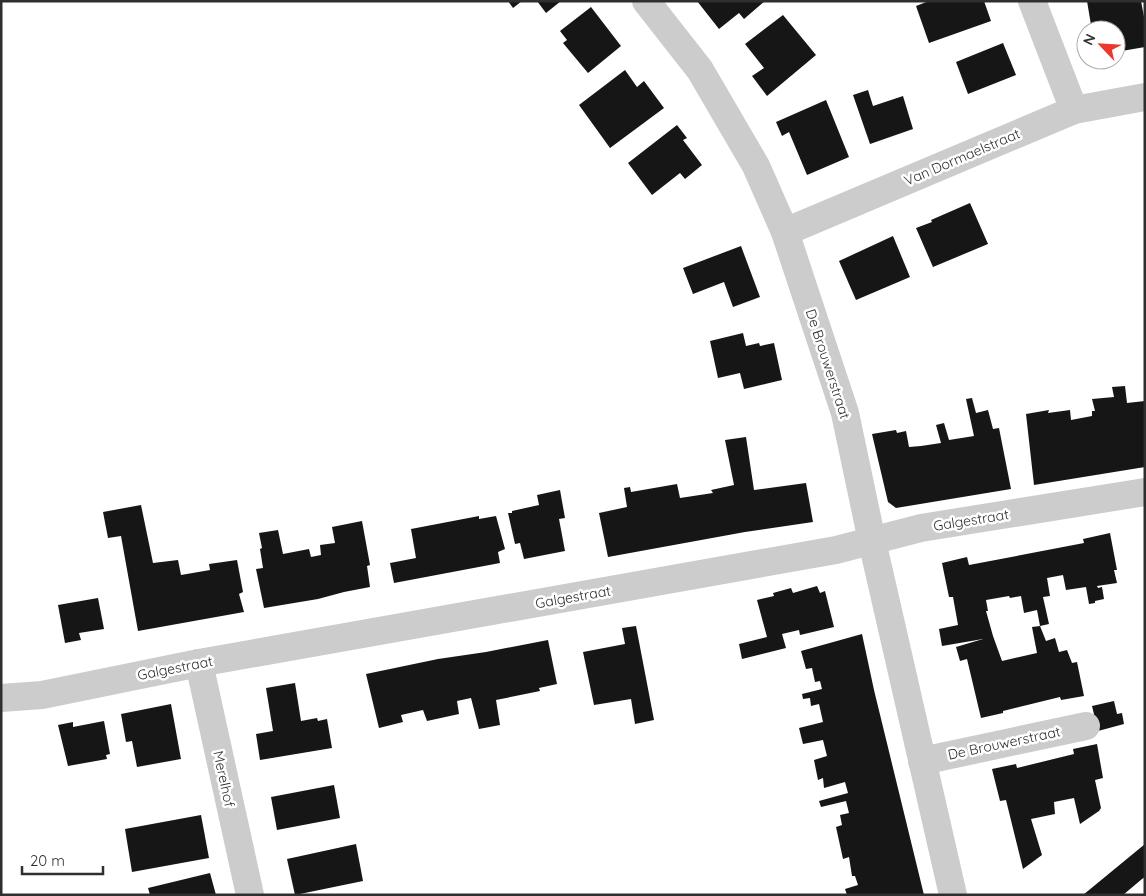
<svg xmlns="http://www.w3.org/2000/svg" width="1146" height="896" font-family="Quicksand,sans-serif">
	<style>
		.building { fill: #161616 }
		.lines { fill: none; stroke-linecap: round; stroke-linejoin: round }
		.street { stroke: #ccc; stroke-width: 28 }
		.labels { text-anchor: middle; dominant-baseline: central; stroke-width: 5; stroke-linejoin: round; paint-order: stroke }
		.street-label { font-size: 14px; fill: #2f2f2f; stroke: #fff }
	</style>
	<rect width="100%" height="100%" fill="#fff"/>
	<g class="building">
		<path d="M 508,1 L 522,1 L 513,8 Z"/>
		<path d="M 537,1 L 561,1 L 546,13 Z"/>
		<path d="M 697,1 L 765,1 L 744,19 L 739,13 L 719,29 Z"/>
		<path d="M 929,1 L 984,1 L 991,21 L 929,43 L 916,6 Z"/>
		<path d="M 1087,1 L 1141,1 L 1145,22 L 1145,47 L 1116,52 L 1116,30 L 1102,30 L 1101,24 L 1091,25 Z"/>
		<path d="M 591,7 L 621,46 L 588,73 L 563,43 L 567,40 L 560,31 Z"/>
		<path d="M 783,15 L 816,55 L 767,96 L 752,76 L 764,68 L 745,44 Z"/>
		<path d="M 1003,43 L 1016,75 L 968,94 L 956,62 Z"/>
		<path d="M 625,70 L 637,87 L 644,81 L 664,108 L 610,148 L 579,105 Z"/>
		<path d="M 868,90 L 873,106 L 903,96 L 913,129 L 870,144 L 853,95 Z"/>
		<path d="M 826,100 L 849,157 L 807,175 L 789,132 L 782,136 L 776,122 Z"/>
		<path d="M 677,125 L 687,138 L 683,140 L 702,165 L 685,179 L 680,173 L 652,195 L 628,163 Z"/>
		<path d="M 970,203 L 988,244 L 933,267 L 916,228 L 932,222 L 931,220 Z"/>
		<path d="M 893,236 L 910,277 L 856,300 L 839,261 Z"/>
		<path d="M 741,246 L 760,297 L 733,307 L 724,282 L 693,294 L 683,268 Z"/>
		<path d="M 743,333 L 746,346 L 759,343 L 760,346 L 774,343 L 782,380 L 744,389 L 740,373 L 718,378 L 710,341 Z"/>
		<path d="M 1125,386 L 1127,403 L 1145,401 L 1145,467 L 1034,485 L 1026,414 L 1049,410 L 1048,413 L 1070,410 L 1071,420 L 1092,416 L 1092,411 L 1095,411 L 1092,399 L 1114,397 L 1112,387 Z"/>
		<path d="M 972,398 L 976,413 L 988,410 L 993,429 L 999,428 L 1011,489 L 896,508 L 888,502 L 872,434 L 896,430 L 897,433 L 906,431 L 909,447 L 921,446 L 941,443 L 936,425 L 944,423 L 949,440 L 974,436 L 966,399 Z"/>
		<path d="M 746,437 L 754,490 L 806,483 L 813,522 L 745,532 L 608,557 L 599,513 L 627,507 L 624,488 L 630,487 L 631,492 L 677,484 L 680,498 L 713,493 L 711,490 L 734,485 L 725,440 Z"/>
		<path d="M 560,490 L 565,518 L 559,519 L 565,551 L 524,559 L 520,543 L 515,544 L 508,513 L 512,513 L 512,511 L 539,505 L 537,495 Z"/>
		<path d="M 141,505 L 153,563 L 178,560 L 181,575 L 210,570 L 209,564 L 237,560 L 243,592 L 239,594 L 244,612 L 138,631 L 121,536 L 108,538 L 103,512 Z"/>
		<path d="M 479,516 L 479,519 L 496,516 L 505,549 L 498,552 L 500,563 L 394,583 L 390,563 L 416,558 L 411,529 Z"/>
		<path d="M 362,521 L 370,565 L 367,566 L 370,587 L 344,592 L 318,599 L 264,608 L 256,569 L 263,568 L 260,549 L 262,548 L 259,533 L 278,530 L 283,554 L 309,549 L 311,557 L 321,555 L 320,545 L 335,543 L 332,527 Z"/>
		<path d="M 1110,533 L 1117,570 L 1114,570 L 1117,583 L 1097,586 L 1098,588 L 1102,587 L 1104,599 L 1095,601 L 1095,603 L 1089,604 L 1086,587 L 1066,590 L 1063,575 L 1047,578 L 1050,596 L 1043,597 L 1049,624 L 1040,626 L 1037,610 L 1024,613 L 1021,596 L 1010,598 L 1009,596 L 986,600 L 988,611 L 986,611 L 993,636 L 1002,661 L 1037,653 L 1032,627 L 1040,626 L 1046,641 L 1055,638 L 1059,652 L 1067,650 L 1072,663 L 1077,662 L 1084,696 L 1061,700 L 1060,697 L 1003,711 L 1003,713 L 981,718 L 967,659 L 960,661 L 956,647 L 983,639 L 942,646 L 939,629 L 958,625 L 953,597 L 949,597 L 942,563 L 967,557 L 969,565 L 1084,543 L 1083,539 Z"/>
		<path d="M 817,586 L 820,593 L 825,591 L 834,627 L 800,635 L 799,630 L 782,634 L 786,648 L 742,659 L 739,644 L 767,637 L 757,600 L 774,596 L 773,593 L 791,588 L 793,593 Z"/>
		<path d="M 98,598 L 104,629 L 79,633 L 81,640 L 65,643 L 58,605 Z"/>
		<path d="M 636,626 L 654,720 L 635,724 L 631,699 L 594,705 L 583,652 L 625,644 L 622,628 Z"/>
		<path d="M 862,634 L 874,690 L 924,895 L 847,895 L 845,889 L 858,885 L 855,876 L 852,876 L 849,857 L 843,859 L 836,827 L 842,825 L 840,815 L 849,813 L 846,801 L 821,807 L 819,801 L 848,793 L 845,782 L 824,788 L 823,778 L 818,780 L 814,760 L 827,756 L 823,740 L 803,744 L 799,728 L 823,722 L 819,704 L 811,706 L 810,698 L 803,699 L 802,694 L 822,689 L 820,681 L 815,682 L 812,668 L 806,669 L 801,651 Z"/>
		<path d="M 548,640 L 557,684 L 539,688 L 540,691 L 496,700 L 500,725 L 479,729 L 471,698 L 457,701 L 459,714 L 427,721 L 423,710 L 401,715 L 403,722 L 379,728 L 366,674 L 438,659 L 486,652 Z"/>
		<path d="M 295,683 L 301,721 L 317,718 L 318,721 L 327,719 L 332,748 L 260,760 L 256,734 L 273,731 L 266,688 Z"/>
		<path d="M 1114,701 L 1117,714 L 1122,713 L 1124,724 L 1098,731 L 1092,706 Z"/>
		<path d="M 171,704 L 181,759 L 137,767 L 132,741 L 126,742 L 121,714 Z"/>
		<path d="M 104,721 L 110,754 L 106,755 L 107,759 L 68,766 L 58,725 L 73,722 L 73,727 Z"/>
		<path d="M 1097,744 L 1103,778 L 1095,780 L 1101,808 L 1099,811 L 1080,824 L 1074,798 L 1054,802 L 1055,814 L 1031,819 L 1042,855 L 1023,869 L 1006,800 L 1000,801 L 992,769 L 1016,764 L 1017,768 L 1074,754 L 1073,749 Z"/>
		<path d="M 334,785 L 340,818 L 277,830 L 271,797 Z"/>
		<path d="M 201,815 L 209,858 L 132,872 L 125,829 Z"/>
		<path d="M 356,844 L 363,881 L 295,895 L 287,859 Z"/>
		<path d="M 1145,844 L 1145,877 L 1142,879 L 1123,895 L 1083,895 Z"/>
		<path d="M 210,873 L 216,895 L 150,895 L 148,888 Z"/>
	</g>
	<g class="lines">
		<g class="street">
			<path d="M 646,1 L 700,70 L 756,166 L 785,232 L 845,413 L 872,541 L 953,895"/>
			<path d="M 1032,1 L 1074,110"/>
			<path d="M 785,232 L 1074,110 L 1145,97"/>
			<path d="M 199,663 L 250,895"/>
			<path d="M 1,698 L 42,695 L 199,663 L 836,550 L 921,528 L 1145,492"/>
			<path d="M 922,761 L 1086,726"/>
		</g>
	</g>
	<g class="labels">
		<g class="street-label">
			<text transform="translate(962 157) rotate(-23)">Van Dormaelstraat</text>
			<text transform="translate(828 364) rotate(72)">De Brouwerstraat</text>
			<text transform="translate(971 520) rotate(-9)">Galgestraat</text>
			<text transform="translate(573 597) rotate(-10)">Galgestraat</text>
			<text transform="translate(175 668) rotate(-11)">Galgestraat</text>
			<text transform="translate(1004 743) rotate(-12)">De Brouwerstraat</text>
			<text transform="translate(224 779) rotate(78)">Merelhof</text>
		</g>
	</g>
	<rect width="1146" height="896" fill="none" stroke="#2f2f2f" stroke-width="5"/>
	<g transform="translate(1101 45) rotate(295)"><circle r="24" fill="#ffffff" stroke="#acacac"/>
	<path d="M0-4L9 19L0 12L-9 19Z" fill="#ec372a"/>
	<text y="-8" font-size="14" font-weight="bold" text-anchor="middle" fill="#2f2f2f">N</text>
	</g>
	<path d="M22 866v8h81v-8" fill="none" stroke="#2f2f2f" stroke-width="2.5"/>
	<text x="30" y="866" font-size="15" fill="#2f2f2f" stroke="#ffffff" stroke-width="4" paint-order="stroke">20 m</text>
</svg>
